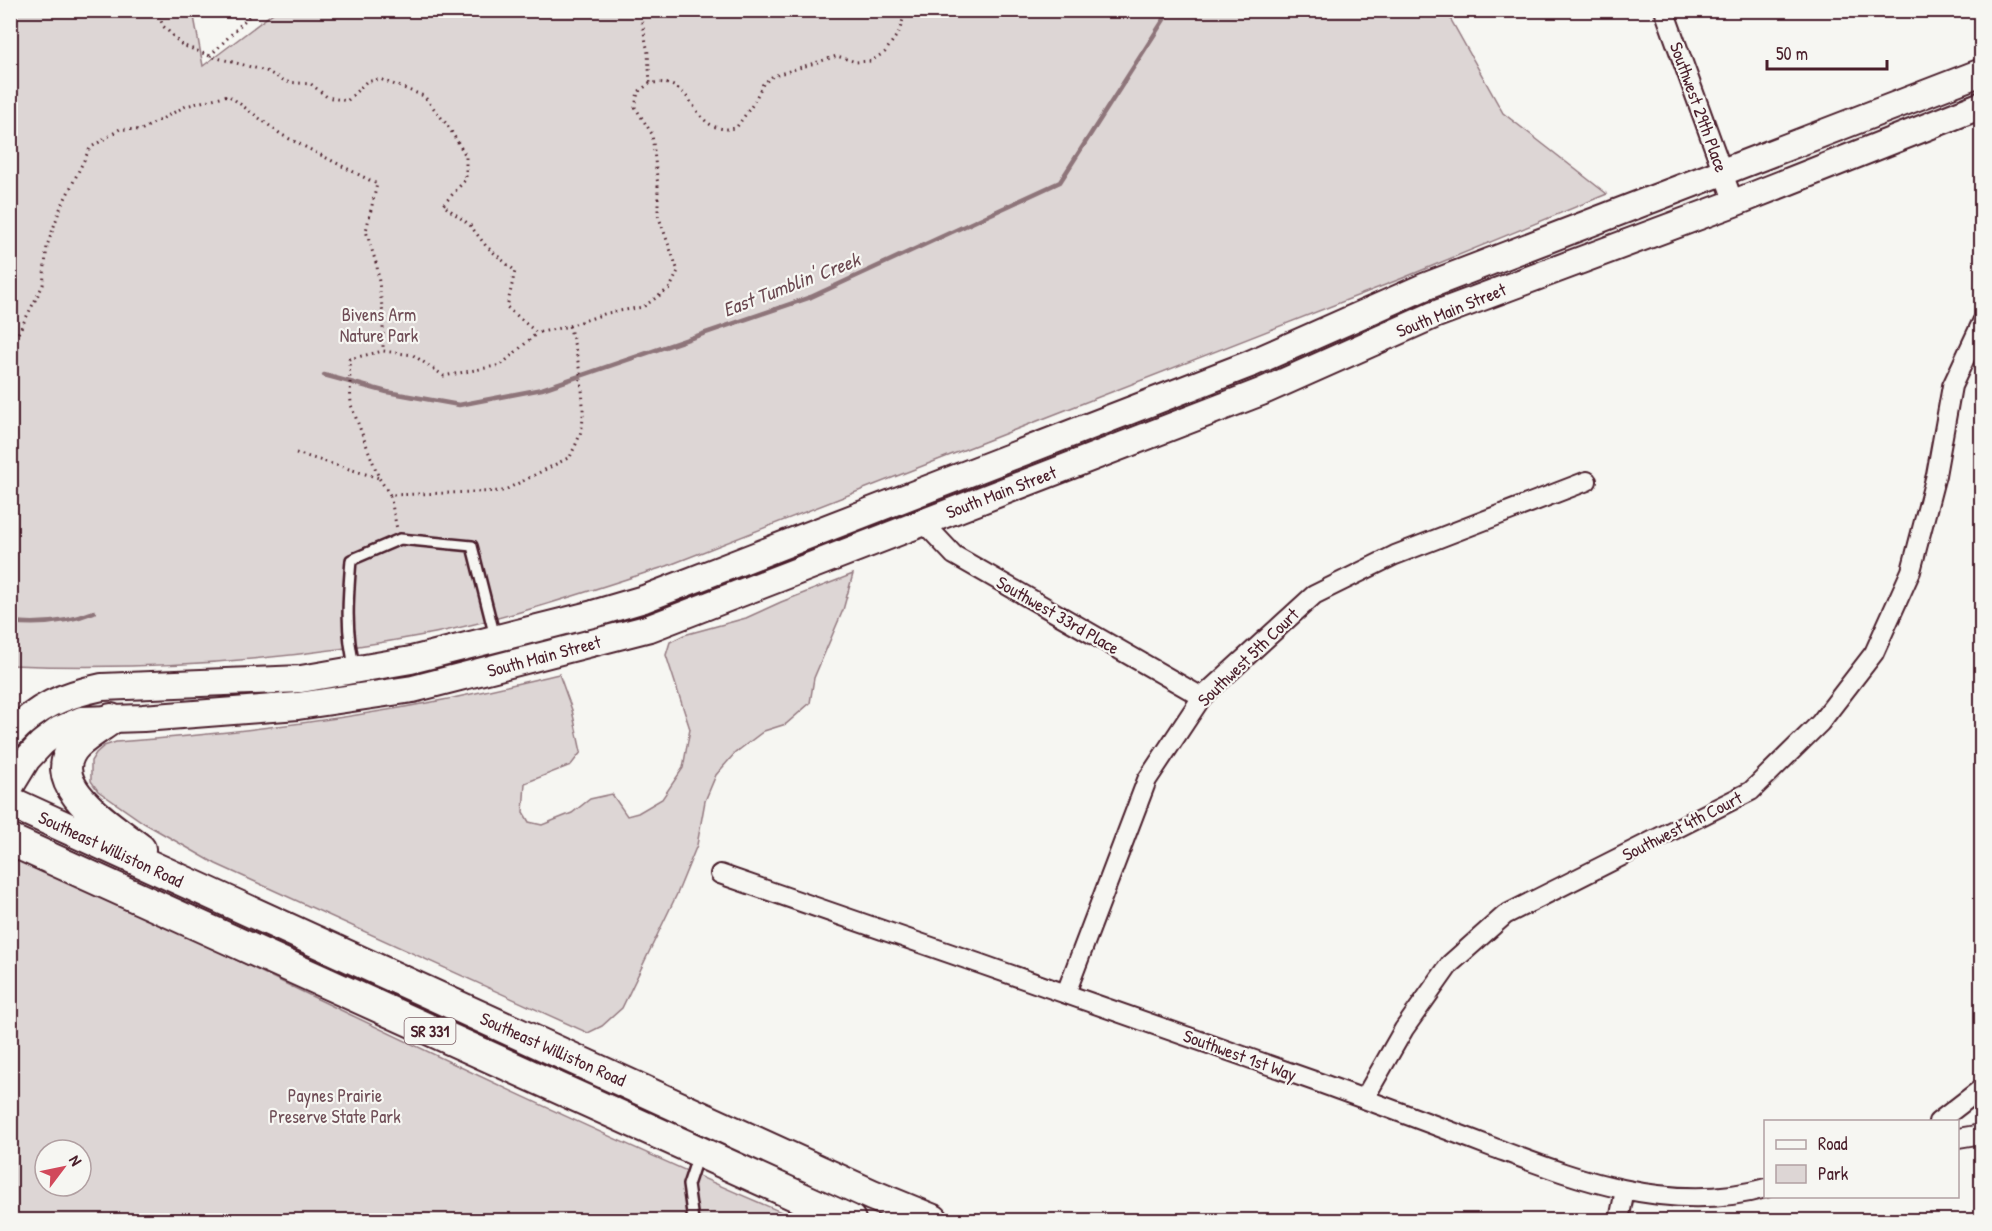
<svg xmlns="http://www.w3.org/2000/svg" width="1992" height="1231" font-family="'Patrick Hand',sans-serif">
	<style>
		.green { fill: #ddd6d5; stroke: #947a80; stroke-width: 1.5; fill-rule: evenodd }
		.lines { fill: none; stroke-linecap: round; stroke-linejoin: round }
		.stream { stroke: #8e747a; stroke-width: 4.5 }
		.service-casing { stroke: #4a1f2b; stroke-width: 14 }
		.minor-casing { stroke: #4a1f2b; stroke-width: 22 }
		.secondary-casing { stroke: #4a1f2b; stroke-width: 30 }
		.trunk-casing { stroke: #4a1f2b; stroke-width: 34 }
		.path { stroke: #4a1f2b; stroke-width: 3; stroke-dasharray: 1.5 4.5; stroke-linecap: butt }
		.service { stroke: #f6f6f2; stroke-width: 9 }
		.minor { stroke: #f6f6f2; stroke-width: 18 }
		.secondary { stroke: #f6f6f2; stroke-width: 26 }
		.trunk { stroke: #f6f6f2; stroke-width: 30 }
		.labels { text-anchor: middle; dominant-baseline: central; stroke-width: 4.5; stroke-linejoin: round; paint-order: stroke }
		.shield { fill: #f6f6f2; stroke: #7e6067; stroke-width: 1.5 }
		.shield-label { font-size: 16px; font-weight: bold; fill: #4a1f2b }
		.street-label { font-size: 18px; fill: #4a1f2b; stroke: #f6f6f2 }
		.park-label { font-size: 18px; fill: #6f4d56; stroke: #f6f6f2 }
		.water-label { font-size: 20px; font-style: italic; fill: #6c4a52; stroke: #f6f6f2 }
	</style>
	<rect width="100%" height="100%" fill="#f6f6f2"/>
	<filter id="ink" filterUnits="userSpaceOnUse"><feTurbulence type="fractalNoise" baseFrequency=".0167" numOctaves="2"/><feDisplacementMap in="SourceGraphic" scale="12" xChannelSelector="R" yChannelSelector="G"/><feConvolveMatrix kernelMatrix="1 2 1 2 8 2 1 2 1" color-interpolation-filters="sRGB"/></filter>
	<g filter="url(#ink)">
		<g class="green">
			<path d="M 277,10 L 1446,11 L 1503,113 L 1607,194 L 1403,278 L 667,566 C 591,590 514,617 435,633 C 295,660 153,671 11,665 L 10,11 L 193,11 L 203,66 Z"/>
			<path d="M 853,574 L 843,610 L 814,678 L 810,703 L 786,724 L 764,731 L 735,753 L 716,775 L 705,801 L 697,845 L 677,894 L 622,1008 L 602,1026 L 588,1033 L 216,864 L 144,823 L 98,791 L 91,781 L 91,761 L 96,753 L 104,746 L 116,742 C 226,734 335,721 443,700 C 482,692 520,683 559,674 L 572,710 L 581,752 L 571,765 L 525,783 L 523,812 L 529,822 L 542,825 L 572,813 L 590,799 L 612,794 L 627,816 L 638,813 L 662,799 L 683,768 L 690,729 L 666,655 L 670,642 L 684,635 L 746,618 L 781,602 Z"/>
			<path d="M 11,852 C 273,976 533,1107 800,1220 L 11,1220 ZM 45,1150 L 81,1150 L 81,1186 L 45,1186 Z"/>
		</g>
		<g class="lines">
			<g class="stream">
				<path d="M 324,375 L 387,392 L 459,405 L 542,389 L 811,297 L 1060,182 L 1170,10"/>
				<path d="M 10,622 C 40,625 67,623 94,612"/>
			</g>
			<defs>
				<g id="service">
					<path d="M 355,668 C 345,633 348,596 351,560 L 400,539 L 472,546 L 495,637"/>
					<path d="M 693,1220 L 688,1185 L 698,1155"/>
				</g>
				<g id="minor">
					<path d="M 1664,10 L 1734,203"/>
					<path d="M 923,522 L 954,555 L 1202,697"/>
					<path d="M 720,874 C 920,943 1121,1012 1320,1083 C 1378,1104 1435,1125 1492,1147 C 1535,1163 1578,1180 1623,1189 C 1669,1199 1720,1201 1766,1188"/>
					<path d="M 1066,993 L 1147,780 L 1202,697 L 1314,595 L 1395,555 L 1587,481"/>
					<path d="M 1364,1099 L 1404,1029 L 1450,964 L 1505,915 L 1751,791 L 1820,723 L 1874,653 L 1911,571 L 1936,475 L 1952,386 L 1982,322"/>
					<path d="M 1938,1122 L 1982,1088"/>
					<path d="M 1958,1138 L 1982,1134"/>
					<path d="M 1619,1220 L 1625,1190"/>
				</g>
				<g id="secondary">
					<path d="M 10,735 C 37,706 64,695 102,687 L 301,679 L 411,660 L 593,614 L 644,599 L 1250,364 L 1424,287 L 1982,72"/>
					<path d="M 10,787 L 27,759 L 42,743 L 59,730 L 82,720 L 143,718 L 298,706 L 413,689 L 650,628 L 1261,392 L 1434,315 L 1734,203 L 1982,105"/>
				</g>
				<g id="trunk">
					<path d="M 111,719 C 100,727 87,735 77,744 C 38,784 114,828 140,849"/>
					<path d="M 10,802 L 872,1195 L 933,1220"/>
					<path d="M 10,840 L 850,1220"/>
				</g>
			</defs>
			<use href="#service" class="service-casing"/>
			<use href="#minor" class="minor-casing"/>
			<use href="#secondary" class="secondary-casing"/>
			<use href="#trunk" class="trunk-casing"/>
			<g class="path">
				<path d="M 157,10 L 163,26 L 182,45 L 210,56 L 266,71 L 287,82 L 311,84 L 327,97 L 347,101 L 366,82 L 380,79 L 424,96 L 448,126 L 466,156 L 466,179 L 443,205 L 470,225 L 486,246 L 515,271 L 507,307 L 537,333 L 569,326 C 578,352 586,400 582,427 C 580,437 574,448 570,457 L 503,491 L 390,495 L 397,529"/>
				<path d="M 644,10 L 642,22 L 648,53 L 650,83"/>
				<path d="M 210,56 L 255,10"/>
				<path d="M 569,326 L 607,313 L 643,307 L 670,288 L 678,271 L 658,215 L 658,186 L 652,134 L 635,107 L 638,92 L 650,83 C 654,83 660,82 664,83 C 699,89 693,136 736,128 L 753,104 L 763,84 L 773,76 L 837,56 L 856,62 L 871,61 L 885,52 L 899,32 L 906,10"/>
				<path d="M 10,349 L 43,285 L 47,246 L 60,209 L 90,148 L 120,129 L 141,130 L 186,106 L 228,95 L 282,135 L 377,184 L 366,231 L 377,266 L 383,315 L 383,351"/>
				<path d="M 296,453 L 379,478"/>
				<path d="M 390,495 L 379,478 L 351,405 L 349,359 L 383,351 L 413,355 L 444,376 L 501,365 L 537,333"/>
			</g>
			<use href="#service" class="service"/>
			<use href="#minor" class="minor"/>
			<use href="#secondary" class="secondary"/>
			<use href="#trunk" class="trunk"/>
		</g>
	</g>
	<g class="labels">
		<rect class="shield" x="404.5" y="1018" width="51" height="26" rx="4.5"/>
		<g class="shield-label">
			<text x="430" y="1031">SR 331</text>
		</g>
		<g class="street-label">
			<text transform="translate(1699 107) rotate(70)">Southwest 29th Place</text>
			<text transform="translate(1451 310) rotate(-22)">South Main Street</text>
			<text transform="translate(1001 492) rotate(-21)">South Main Street</text>
			<text transform="translate(1058 615) rotate(30)">Southwest 33rd Place</text>
			<text transform="translate(544 656) rotate(-15)">South Main Street</text>
			<text transform="translate(1248 657) rotate(-44)">Southwest 5th Court</text>
			<text transform="translate(1682 826) rotate(-27)">Southwest 4th Court</text>
			<text transform="translate(111 849) rotate(25)">Southeast Williston Road</text>
			<text transform="translate(553 1049) rotate(24)">Southeast Williston Road</text>
			<text transform="translate(1240 1055) rotate(20)">Southwest 1st Way</text>
		</g>
		<g class="park-label">
			<text x="379" y="314">Bivens Arm<tspan x="379" dy="21">Nature Park</tspan></text>
			<text x="335" y="1095">Paynes Prairie<tspan x="335" dy="21">Preserve State Park</tspan></text>
		</g>
		<g class="water-label">
			<text transform="translate(791 284) rotate(-21)">East Tumblin' Creek</text>
		</g>
	</g>
	<rect width="1992" height="1231" fill="none" stroke="#f6f6f2" stroke-width="36"/>
	<rect x="18" y="18" width="1956" height="1195" fill="none" stroke="#4a1f2b" stroke-width="2" filter="url(#ink)"/>
	<rect x="1764" y="1120" width="195" height="78" fill="#f6f6f2" stroke="#b1a0a2" stroke-width="1.5"/>
	<rect x="1776" y="1140" width="30" height="9" fill="#f6f6f2" stroke="#b1a0a2" stroke-width="1.5"/>
	<text x="1818" y="1150" font-size="18" fill="#4a1f2b">Road</text>
	<rect x="1776" y="1165" width="30" height="18" fill="#ddd6d5" stroke="#b1a0a2" stroke-width="1.5"/>
	<text x="1818" y="1180" font-size="18" fill="#4a1f2b">Park</text>
	<g transform="translate(63 1168) rotate(58)"><circle r="28" fill="#f6f6f2" stroke="#b1a0a2" stroke-width="1.5"/>
	<path d="M0-4.5L10 22L0 15L-10 22Z" fill="#d1495b"/>
	<text y="-9" font-size="16" font-weight="bold" text-anchor="middle" fill="#4a1f2b">N</text>
	</g>
	<path d="M1767 60v9h120v-9" fill="none" stroke="#4a1f2b" stroke-width="3"/>
	<text x="1776" y="60" font-size="18" fill="#4a1f2b" stroke="#f6f6f2" stroke-width="4.5" paint-order="stroke">50 m</text>
</svg>
